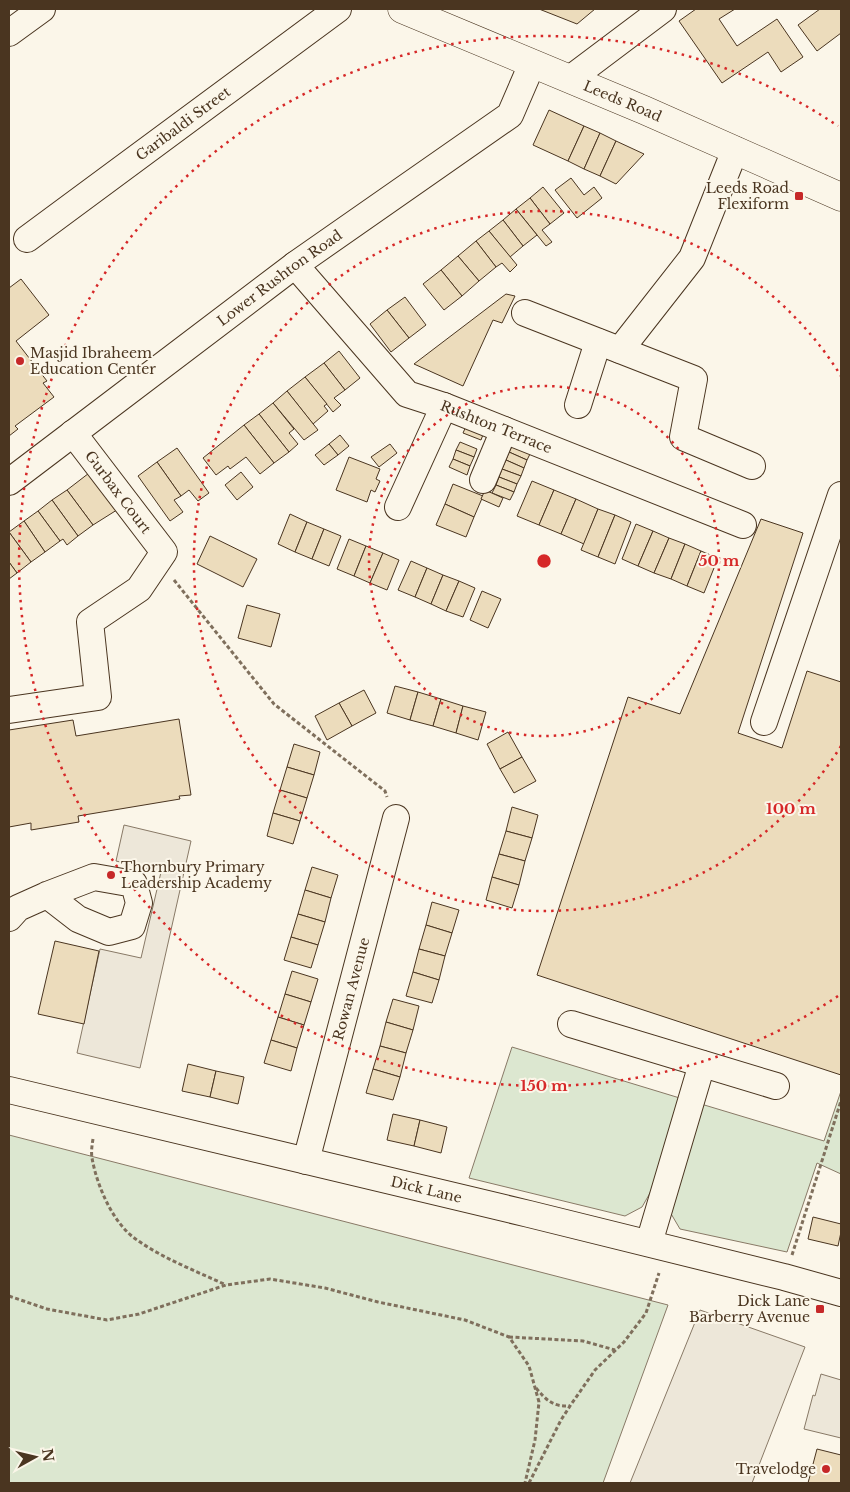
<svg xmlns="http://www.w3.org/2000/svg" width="850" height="1492" font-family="'Libre Baskerville',serif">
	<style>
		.green { fill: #dce7d0; stroke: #887966 }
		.parking { fill: #ede7d9; stroke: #887966 }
		.building { fill: #ecdcbc; stroke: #4a3520 }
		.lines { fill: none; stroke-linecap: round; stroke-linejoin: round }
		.minor-casing { stroke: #4a3520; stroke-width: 28 }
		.highway-casing { stroke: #4a3520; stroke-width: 29 }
		.path { stroke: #7f6f5c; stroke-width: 3; stroke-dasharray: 4 2.5; stroke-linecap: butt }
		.minor { stroke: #fbf6e9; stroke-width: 26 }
		.highway { stroke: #fbf6e9; stroke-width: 28 }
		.ring { fill: none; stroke: #d62828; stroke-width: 2.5; stroke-dasharray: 2.5 5 }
		.poi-dot { fill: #c62828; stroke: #fbf6e9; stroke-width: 2 }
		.labels { text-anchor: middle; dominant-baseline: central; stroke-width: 4; stroke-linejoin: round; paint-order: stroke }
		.street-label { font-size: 14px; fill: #4a3520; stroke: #fbf6e9 }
		.poi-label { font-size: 14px; fill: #4a3520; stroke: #fbf6e9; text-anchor: end }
		.centre { fill: #d62828; stroke: #fbf6e9; stroke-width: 2.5 }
		.ring-label { font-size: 15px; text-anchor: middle; font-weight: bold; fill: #d62828; stroke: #fbf6e9; stroke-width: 4; stroke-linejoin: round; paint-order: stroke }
	</style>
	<rect width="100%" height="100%" fill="#fbf6e9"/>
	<g class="green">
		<path d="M 512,1047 L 683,1099 L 662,1172 L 642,1207 L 625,1216 L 469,1178 Z"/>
		<path d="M 841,1091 L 841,1174 L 817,1163 L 787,1252 L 680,1229 L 670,1212 L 701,1104 L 824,1141 Z"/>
		<path d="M 9,1135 L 668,1305 L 603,1483 L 9,1483 Z"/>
	</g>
	<g class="parking">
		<path d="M 124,825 L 191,841 L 140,1068 L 77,1053 L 100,949 L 141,958 L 161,872 L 116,861 Z"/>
		<path d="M 700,1310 L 805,1347 L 752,1483 L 630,1483 Z"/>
		<path d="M 821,1374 L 841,1380 L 841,1438 L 804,1429 L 813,1395 L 815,1396 Z"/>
	</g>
	<g class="building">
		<path d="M 539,9 L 595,9 L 577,24 Z"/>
		<path d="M 696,9 L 735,9 L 719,19 L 737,46 L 777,19 L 803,57 L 781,72 L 768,52 L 722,83 L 679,21 Z"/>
		<path d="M 820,9 L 841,9 L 841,33 L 817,51 L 798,25 Z"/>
		<path d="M 549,110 L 584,126 L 568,161 L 533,145 Z"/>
		<path d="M 584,126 L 600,133 L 584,169 L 568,161 Z"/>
		<path d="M 600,133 L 616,141 L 600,176 L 584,169 Z"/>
		<path d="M 616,141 L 644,154 L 616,184 L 600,176 Z"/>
		<path d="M 571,178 L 584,195 L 594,187 L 602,198 L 577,218 L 555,190 Z"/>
		<path d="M 543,187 L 564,213 L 550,224 L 530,198 Z"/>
		<path d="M 530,198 L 550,224 L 542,230 L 552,242 L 546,246 L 516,209 Z"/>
		<path d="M 516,209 L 537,235 L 523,246 L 503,220 Z"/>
		<path d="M 503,220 L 523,246 L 510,257 L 489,231 Z"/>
		<path d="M 489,231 L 517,265 L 510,272 L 502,263 L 496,267 L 476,241 Z"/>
		<path d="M 476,241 L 496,267 L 479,281 L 458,256 Z"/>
		<path d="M 458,256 L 479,281 L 462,296 L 441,270 Z"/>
		<path d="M 441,270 L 462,296 L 444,310 L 423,284 Z"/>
		<path d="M 21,279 L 49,315 L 16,341 L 47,381 L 43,383 L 54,397 L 15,426 L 18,429 L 9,436 L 9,288 Z"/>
		<path d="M 506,294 L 515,296 L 502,323 L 493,320 L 463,386 L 414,364 Z"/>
		<path d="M 405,297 L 426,325 L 409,338 L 387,310 Z"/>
		<path d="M 387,310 L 409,338 L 391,352 L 370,324 Z"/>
		<path d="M 339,351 L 360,378 L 345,390 L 324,363 Z"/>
		<path d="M 324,363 L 345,390 L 334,398 L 341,405 L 333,412 L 305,377 Z"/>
		<path d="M 305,377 L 327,404 L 324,406 L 328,411 L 313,424 L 287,391 Z"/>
		<path d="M 287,391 L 318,430 L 304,440 L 273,403 Z"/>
		<path d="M 273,403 L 294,429 L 289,433 L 298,444 L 289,452 L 259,414 Z"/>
		<path d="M 259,414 L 289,452 L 274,463 L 244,425 Z"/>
		<path d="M 467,424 L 484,432 L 481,440 L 463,433 Z"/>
		<path d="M 244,425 L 274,463 L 260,474 L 246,457 L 230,469 L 228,466 L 216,475 L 203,458 Z"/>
		<path d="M 340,435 L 349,446 L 338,455 L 329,444 Z"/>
		<path d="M 460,442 L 477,449 L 474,457 L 456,450 Z"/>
		<path d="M 329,444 L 338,455 L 324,465 L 315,455 Z"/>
		<path d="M 390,444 L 397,453 L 379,467 L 371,457 Z"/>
		<path d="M 513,444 L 531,452 L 527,460 L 509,452 Z"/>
		<path d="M 177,448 L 209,493 L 198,501 L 189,490 L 181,496 L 157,462 Z"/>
		<path d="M 456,450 L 474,457 L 470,466 L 453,459 Z"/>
		<path d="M 509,452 L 527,460 L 524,468 L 506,460 Z"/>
		<path d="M 349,457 L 380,469 L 376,479 L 380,481 L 375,492 L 371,490 L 367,502 L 336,490 Z"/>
		<path d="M 453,459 L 470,466 L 467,475 L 449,467 Z"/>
		<path d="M 506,460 L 524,468 L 521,476 L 502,469 Z"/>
		<path d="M 157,462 L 181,496 L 174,500 L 183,512 L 170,521 L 138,476 Z"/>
		<path d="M 502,469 L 521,476 L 517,484 L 499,477 Z"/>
		<path d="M 93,470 L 120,508 L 93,525 L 67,490 Z"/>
		<path d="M 241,472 L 253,487 L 237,500 L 225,485 Z"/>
		<path d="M 499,477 L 517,484 L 514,492 L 496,485 Z"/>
		<path d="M 532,481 L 554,490 L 539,525 L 517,516 Z"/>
		<path d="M 453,484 L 483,496 L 474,517 L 445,504 Z"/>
		<path d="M 496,485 L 514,492 L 510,500 L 492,493 Z"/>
		<path d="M 67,490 L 93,525 L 78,536 L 52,500 Z"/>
		<path d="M 485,490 L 503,498 L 499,507 L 481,499 Z"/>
		<path d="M 554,490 L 576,499 L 561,534 L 539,525 Z"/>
		<path d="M 576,499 L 598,509 L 584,544 L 561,534 Z"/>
		<path d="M 52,500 L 78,536 L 67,545 L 63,539 L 60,541 L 38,511 Z"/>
		<path d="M 445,504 L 474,517 L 466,537 L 436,525 Z"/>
		<path d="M 598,509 L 615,515 L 598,557 L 581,550 Z"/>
		<path d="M 38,511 L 60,541 L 45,552 L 24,521 Z"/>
		<path d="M 290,514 L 307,522 L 295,552 L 278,544 Z"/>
		<path d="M 615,515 L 631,522 L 615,564 L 598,557 Z"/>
		<path d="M 761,519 L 803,533 L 738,733 L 782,748 L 807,671 L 841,682 L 841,1075 L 537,975 L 628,697 L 680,714 Z"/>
		<path d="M 24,521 L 45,552 L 31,562 L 9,532 Z"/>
		<path d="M 307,522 L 324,529 L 312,559 L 295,552 Z"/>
		<path d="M 636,524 L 653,531 L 638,566 L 622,559 Z"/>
		<path d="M 324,529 L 341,536 L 329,566 L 312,559 Z"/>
		<path d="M 653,531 L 669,538 L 654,573 L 638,566 Z"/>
		<path d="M 9,532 L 31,562 L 17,573 L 9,562 Z"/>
		<path d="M 210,536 L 257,559 L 243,587 L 197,564 Z"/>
		<path d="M 669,538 L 685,544 L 671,579 L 654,573 Z"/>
		<path d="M 349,539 L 366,546 L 354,576 L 337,569 Z"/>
		<path d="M 685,544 L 701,551 L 687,586 L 671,579 Z"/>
		<path d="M 366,546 L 383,553 L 370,583 L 354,576 Z"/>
		<path d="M 701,551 L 718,558 L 704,593 L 687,586 Z"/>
		<path d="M 383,553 L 399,560 L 387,590 L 370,583 Z"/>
		<path d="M 411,561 L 427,568 L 415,597 L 398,590 Z"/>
		<path d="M 9,562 L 17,573 L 9,579 Z"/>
		<path d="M 427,568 L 443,575 L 431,604 L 415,597 Z"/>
		<path d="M 443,575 L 459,581 L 446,611 L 431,604 Z"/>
		<path d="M 459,581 L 475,588 L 463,617 L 446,611 Z"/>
		<path d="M 482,591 L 501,599 L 488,628 L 470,620 Z"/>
		<path d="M 247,605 L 280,614 L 271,647 L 238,638 Z"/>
		<path d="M 395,686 L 418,692 L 410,720 L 387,713 Z"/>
		<path d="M 364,690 L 376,713 L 352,726 L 339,703 Z"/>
		<path d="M 418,692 L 441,699 L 433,726 L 410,720 Z"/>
		<path d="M 441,699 L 463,706 L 456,733 L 433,726 Z"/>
		<path d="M 339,703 L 352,726 L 327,740 L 315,716 Z"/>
		<path d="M 463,706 L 486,712 L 478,740 L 456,733 Z"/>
		<path d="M 179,719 L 191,795 L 179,796 L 180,799 L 78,816 L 79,822 L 31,830 L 31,823 L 9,827 L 9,730 L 73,720 L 76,736 Z"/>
		<path d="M 508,732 L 522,757 L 500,769 L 487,744 Z"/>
		<path d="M 294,744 L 320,752 L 314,775 L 287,767 Z"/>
		<path d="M 522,757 L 536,781 L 514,793 L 500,769 Z"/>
		<path d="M 287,767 L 314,775 L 307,798 L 280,790 Z"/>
		<path d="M 280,790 L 307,798 L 300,821 L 273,813 Z"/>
		<path d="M 512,807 L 538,815 L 532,838 L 506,831 Z"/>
		<path d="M 273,813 L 300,821 L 293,844 L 267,836 Z"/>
		<path d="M 506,831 L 532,838 L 525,861 L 499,854 Z"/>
		<path d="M 499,854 L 525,861 L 519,885 L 492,877 Z"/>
		<path d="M 312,867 L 338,875 L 331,898 L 305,890 Z"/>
		<path d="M 492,877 L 519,885 L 512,908 L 486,900 Z"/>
		<path d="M 305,890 L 331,898 L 325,922 L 298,914 Z"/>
		<path d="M 432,902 L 459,910 L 452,933 L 426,925 Z"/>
		<path d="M 298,914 L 325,922 L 318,945 L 291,937 Z"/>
		<path d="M 426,925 L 452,933 L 445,956 L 419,949 Z"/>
		<path d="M 291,937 L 318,945 L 311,968 L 284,960 Z"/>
		<path d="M 55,941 L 99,951 L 84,1024 L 38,1014 Z"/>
		<path d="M 419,949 L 445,956 L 439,980 L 413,972 Z"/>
		<path d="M 292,971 L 318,979 L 311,1002 L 285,994 Z"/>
		<path d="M 413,972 L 439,980 L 432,1003 L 406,996 Z"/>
		<path d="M 285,994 L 311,1002 L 304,1025 L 278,1017 Z"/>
		<path d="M 393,999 L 419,1006 L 413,1030 L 386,1022 Z"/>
		<path d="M 278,1017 L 304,1025 L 297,1048 L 271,1040 Z"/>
		<path d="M 386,1022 L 413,1030 L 406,1053 L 380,1046 Z"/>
		<path d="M 271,1040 L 297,1048 L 291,1071 L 264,1063 Z"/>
		<path d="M 380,1046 L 406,1053 L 400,1077 L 373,1069 Z"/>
		<path d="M 188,1064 L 216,1071 L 210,1097 L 182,1091 Z"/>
		<path d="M 373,1069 L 400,1077 L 393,1100 L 366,1093 Z"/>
		<path d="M 216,1071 L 244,1077 L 238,1104 L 210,1097 Z"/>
		<path d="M 393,1114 L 420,1120 L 414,1146 L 387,1140 Z"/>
		<path d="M 420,1120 L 447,1127 L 441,1153 L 414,1146 Z"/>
		<path d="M 813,1217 L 841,1224 L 841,1232 L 838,1246 L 808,1239 Z"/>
		<path d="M 817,1449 L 841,1455 L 841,1483 L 808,1483 Z"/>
	</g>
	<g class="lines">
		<defs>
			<g id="minor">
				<path d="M 9,33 L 42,9"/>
				<path d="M 570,79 L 663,9"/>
				<path id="s1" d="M 27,239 L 338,9"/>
				<path id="s2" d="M 295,265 L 407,394 L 444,406 L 743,525"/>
				<path d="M 525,313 L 694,379 L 683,437 L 752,466"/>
				<path d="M 620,350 L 692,258 L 735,150"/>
				<path d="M 578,405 L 598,342"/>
				<path d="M 483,480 L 504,430"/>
				<path id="s3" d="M 9,482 L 295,265 L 510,115 L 532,64"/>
				<path d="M 398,507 L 444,406"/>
				<path d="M 9,710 L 98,697 L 90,622 L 139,589 L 164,552 L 73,433"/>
				<path d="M 764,722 L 841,495"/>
				<path d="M 9,918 L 18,908 L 47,895 L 94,877 L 134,884 L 139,903 L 132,926 L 109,932 L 78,919 L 47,895"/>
				<path d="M 571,1024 L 776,1086"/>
				<path id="s4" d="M 9,1090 L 529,1214 L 784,1277 L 841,1293"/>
				<path id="s5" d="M 306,1161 L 396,818"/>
				<path d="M 649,1243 L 702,1064"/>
			</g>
			<g id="highway">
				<path id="s6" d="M 402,9 L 644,110 L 841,197"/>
			</g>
		</defs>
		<use href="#minor" class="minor-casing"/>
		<use href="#highway" class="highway-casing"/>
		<g class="path">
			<path d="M 174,580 L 274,704 L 385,791 L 387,797"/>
			<path d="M 93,1139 C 92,1145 91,1152 92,1158 C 97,1186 113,1224 137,1240 C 164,1259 196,1271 226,1285"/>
			<path d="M 792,1255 L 841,1101"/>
			<path d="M 9,1296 L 47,1309 L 107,1320 L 139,1314 L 226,1285 L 270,1279 L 325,1288 L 378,1302 L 465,1320 L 509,1337 L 529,1366 L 539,1402 L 535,1440 L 525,1483"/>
			<path d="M 509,1337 L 583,1341 L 615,1350"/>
			<path d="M 536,1388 C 546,1400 553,1407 570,1406"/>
			<path d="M 529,1483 L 561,1420 L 570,1406 L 595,1370 L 624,1342 L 646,1313 L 659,1273"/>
		</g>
		<use href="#minor" class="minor"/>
		<use href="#highway" class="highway"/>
	</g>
	<g class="ring">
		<circle cx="544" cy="561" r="175"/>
		<path d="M841 746A350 350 0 1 1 841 376"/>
		<path d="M838 996A525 525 0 1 1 838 126"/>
	</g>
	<g class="poi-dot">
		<rect x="794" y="191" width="10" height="10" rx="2.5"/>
		<circle cx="20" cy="361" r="5"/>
		<circle cx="111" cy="875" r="5"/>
		<rect x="815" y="1304" width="10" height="10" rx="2.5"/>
		<circle cx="826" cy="1469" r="5"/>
	</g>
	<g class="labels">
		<g class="street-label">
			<text stroke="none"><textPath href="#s6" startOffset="239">Leeds Road</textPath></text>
			<text stroke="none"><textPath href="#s1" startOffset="194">Garibaldi Street</textPath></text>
			<text stroke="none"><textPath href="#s3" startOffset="339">Lower Rushton Road</textPath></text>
			<text stroke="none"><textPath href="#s2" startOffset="266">Rushton Terrace</textPath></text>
			<text transform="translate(118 492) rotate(53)">Gurbax Court</text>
			<text stroke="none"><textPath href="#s5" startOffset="178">Rowan Avenue</textPath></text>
			<text stroke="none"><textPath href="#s4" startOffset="429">Dick Lane</textPath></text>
		</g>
		<g class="poi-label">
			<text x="789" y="188">Leeds Road<tspan x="789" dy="16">Flexiform</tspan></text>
			<text x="30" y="353" text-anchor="start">Masjid Ibraheem<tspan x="30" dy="16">Education Center</tspan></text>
			<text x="121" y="867" text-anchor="start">Thornbury Primary<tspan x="121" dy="16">Leadership Academy</tspan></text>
			<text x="810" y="1301">Dick Lane<tspan x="810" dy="16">Barberry Avenue</tspan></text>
			<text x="816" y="1469">Travelodge</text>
		</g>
	</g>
	<circle cx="544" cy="561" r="8" class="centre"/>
	<g class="ring-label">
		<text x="719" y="566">50 m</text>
		<text x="791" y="814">100 m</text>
		<text x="544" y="1091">150 m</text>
	</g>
	<rect width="850" height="1492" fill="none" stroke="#4a3520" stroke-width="20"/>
	<g transform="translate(35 1457) rotate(82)" stroke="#fbf6e9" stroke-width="4" paint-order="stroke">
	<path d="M0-4L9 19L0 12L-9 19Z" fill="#4a3520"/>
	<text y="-8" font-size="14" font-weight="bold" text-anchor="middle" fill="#4a3520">N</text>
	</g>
</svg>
